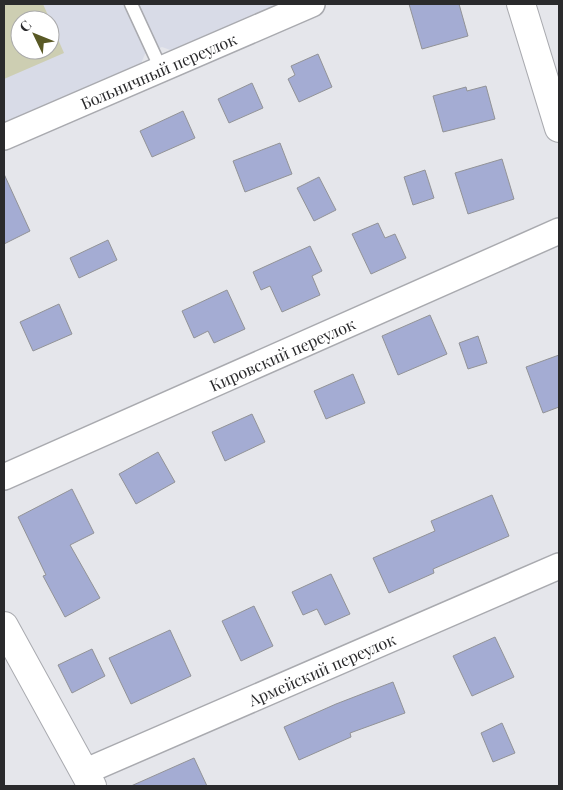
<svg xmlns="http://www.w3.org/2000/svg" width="563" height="790" font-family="'Playfair Display',serif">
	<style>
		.built { fill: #d8dbe7; fill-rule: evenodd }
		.green { fill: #cdceb2 }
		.building { fill: #a4acd3; stroke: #929397 }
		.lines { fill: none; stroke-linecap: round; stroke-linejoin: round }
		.service-casing { stroke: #a9aaaf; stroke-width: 15 }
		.minor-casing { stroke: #a9aaaf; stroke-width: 28 }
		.tertiary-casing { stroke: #a9aaaf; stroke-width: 30 }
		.service { stroke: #fff; stroke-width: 12 }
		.minor { stroke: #fff; stroke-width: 25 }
		.tertiary { stroke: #fff; stroke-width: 28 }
		.labels { text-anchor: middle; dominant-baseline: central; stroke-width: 4; stroke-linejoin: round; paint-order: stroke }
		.street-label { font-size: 16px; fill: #2a2a2c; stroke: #fff }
	</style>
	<rect width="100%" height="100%" fill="#e5e6eb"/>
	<path class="built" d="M 4,4 L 283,4 L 173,51 L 162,47 L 145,54 L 140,66 L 4,125 ZM 20,20 L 50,20 L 50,50 L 20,50 Z"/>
	<path class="green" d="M 4,4 L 43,4 L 50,20 L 20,20 L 20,50 L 50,50 L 50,21 L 64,53 L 4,79 Z"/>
	<g class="building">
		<path d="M 409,4 L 459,4 L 468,36 L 422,49 Z"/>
		<path d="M 318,54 L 332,87 L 299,102 L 288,79 L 295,75 L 291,66 Z"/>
		<path d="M 252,83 L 263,108 L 229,123 L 218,99 Z"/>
		<path d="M 486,86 L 495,119 L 443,132 L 433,96 L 466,87 L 467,91 Z"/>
		<path d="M 183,111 L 195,138 L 152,157 L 140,131 Z"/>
		<path d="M 280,143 L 292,174 L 245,192 L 233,161 Z"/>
		<path d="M 502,159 L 514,199 L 468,214 L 455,173 Z"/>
		<path d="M 425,170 L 434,198 L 413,205 L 404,177 Z"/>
		<path d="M 4,174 L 30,231 L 4,244 Z"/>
		<path d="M 319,177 L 336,210 L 314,221 L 297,188 Z"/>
		<path d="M 378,223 L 385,238 L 395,234 L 406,258 L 371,274 L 352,234 Z"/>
		<path d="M 108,240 L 117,260 L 79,278 L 70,258 Z"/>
		<path d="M 310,246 L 322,271 L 312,276 L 320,295 L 282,312 L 270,286 L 261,290 L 253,272 Z"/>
		<path d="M 227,290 L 245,329 L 214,343 L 208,331 L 194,338 L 182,311 Z"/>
		<path d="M 59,304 L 72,334 L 33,351 L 20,322 Z"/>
		<path d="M 430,315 L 447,354 L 398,375 L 382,336 Z"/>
		<path d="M 478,336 L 487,363 L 468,369 L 459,343 Z"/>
		<path d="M 559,355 L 559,407 L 543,413 L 526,367 Z"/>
		<path d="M 353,374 L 365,403 L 326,419 L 314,391 Z"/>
		<path d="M 252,414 L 265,442 L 225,461 L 212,432 Z"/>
		<path d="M 158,452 L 175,482 L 136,504 L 119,474 Z"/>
		<path d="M 72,489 L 94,533 L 70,545 L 100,598 L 65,617 L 43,576 L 46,575 L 18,517 Z"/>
		<path d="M 492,495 L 509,536 L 433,569 L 434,573 L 389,593 L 373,558 L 435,531 L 431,521 Z"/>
		<path d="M 331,574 L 350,614 L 325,625 L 317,609 L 303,615 L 292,592 Z"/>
		<path d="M 254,606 L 273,646 L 241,661 L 222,621 Z"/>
		<path d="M 170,630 L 191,676 L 131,704 L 109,658 Z"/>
		<path d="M 495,637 L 514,677 L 472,696 L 453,656 Z"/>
		<path d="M 92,649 L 105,676 L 72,693 L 58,665 Z"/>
		<path d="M 393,682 L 405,713 L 350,733 L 351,737 L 299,760 L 284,727 L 336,704 Z"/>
		<path d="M 502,723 L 515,753 L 493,762 L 481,733 Z"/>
		<path d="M 194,758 L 207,786 L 131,786 Z"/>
	</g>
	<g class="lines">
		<defs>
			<path id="service" d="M 131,4 L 161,69"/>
			<g id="minor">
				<path id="s1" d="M 4,137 L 312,4"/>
				<path id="s2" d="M 4,477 L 559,231"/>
				<path id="s3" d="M 84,772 L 559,566"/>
			</g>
			<g id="tertiary">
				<path d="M 521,4 L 559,128"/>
				<path d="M 4,626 L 92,786"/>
			</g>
		</defs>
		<use href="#service" class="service-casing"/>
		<use href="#minor" class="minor-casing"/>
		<use href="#tertiary" class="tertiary-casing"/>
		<use href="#service" class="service"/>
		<use href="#minor" class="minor"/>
		<use href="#tertiary" class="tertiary"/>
	</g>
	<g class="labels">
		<g class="street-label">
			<text stroke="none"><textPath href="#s1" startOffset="168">Больничный переулок</textPath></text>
			<text stroke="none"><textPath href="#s2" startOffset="304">Кировский переулок</textPath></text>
			<text stroke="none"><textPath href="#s3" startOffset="259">Армейский переулок</textPath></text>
		</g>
	</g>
	<rect width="563" height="790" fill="none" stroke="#2a2a2c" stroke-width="10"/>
	<g transform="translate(35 35) rotate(313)"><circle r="24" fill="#ffffff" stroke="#aaaaab"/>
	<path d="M0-4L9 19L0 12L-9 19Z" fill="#595925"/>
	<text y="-8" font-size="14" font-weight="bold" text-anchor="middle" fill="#2a2a2c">С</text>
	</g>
</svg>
